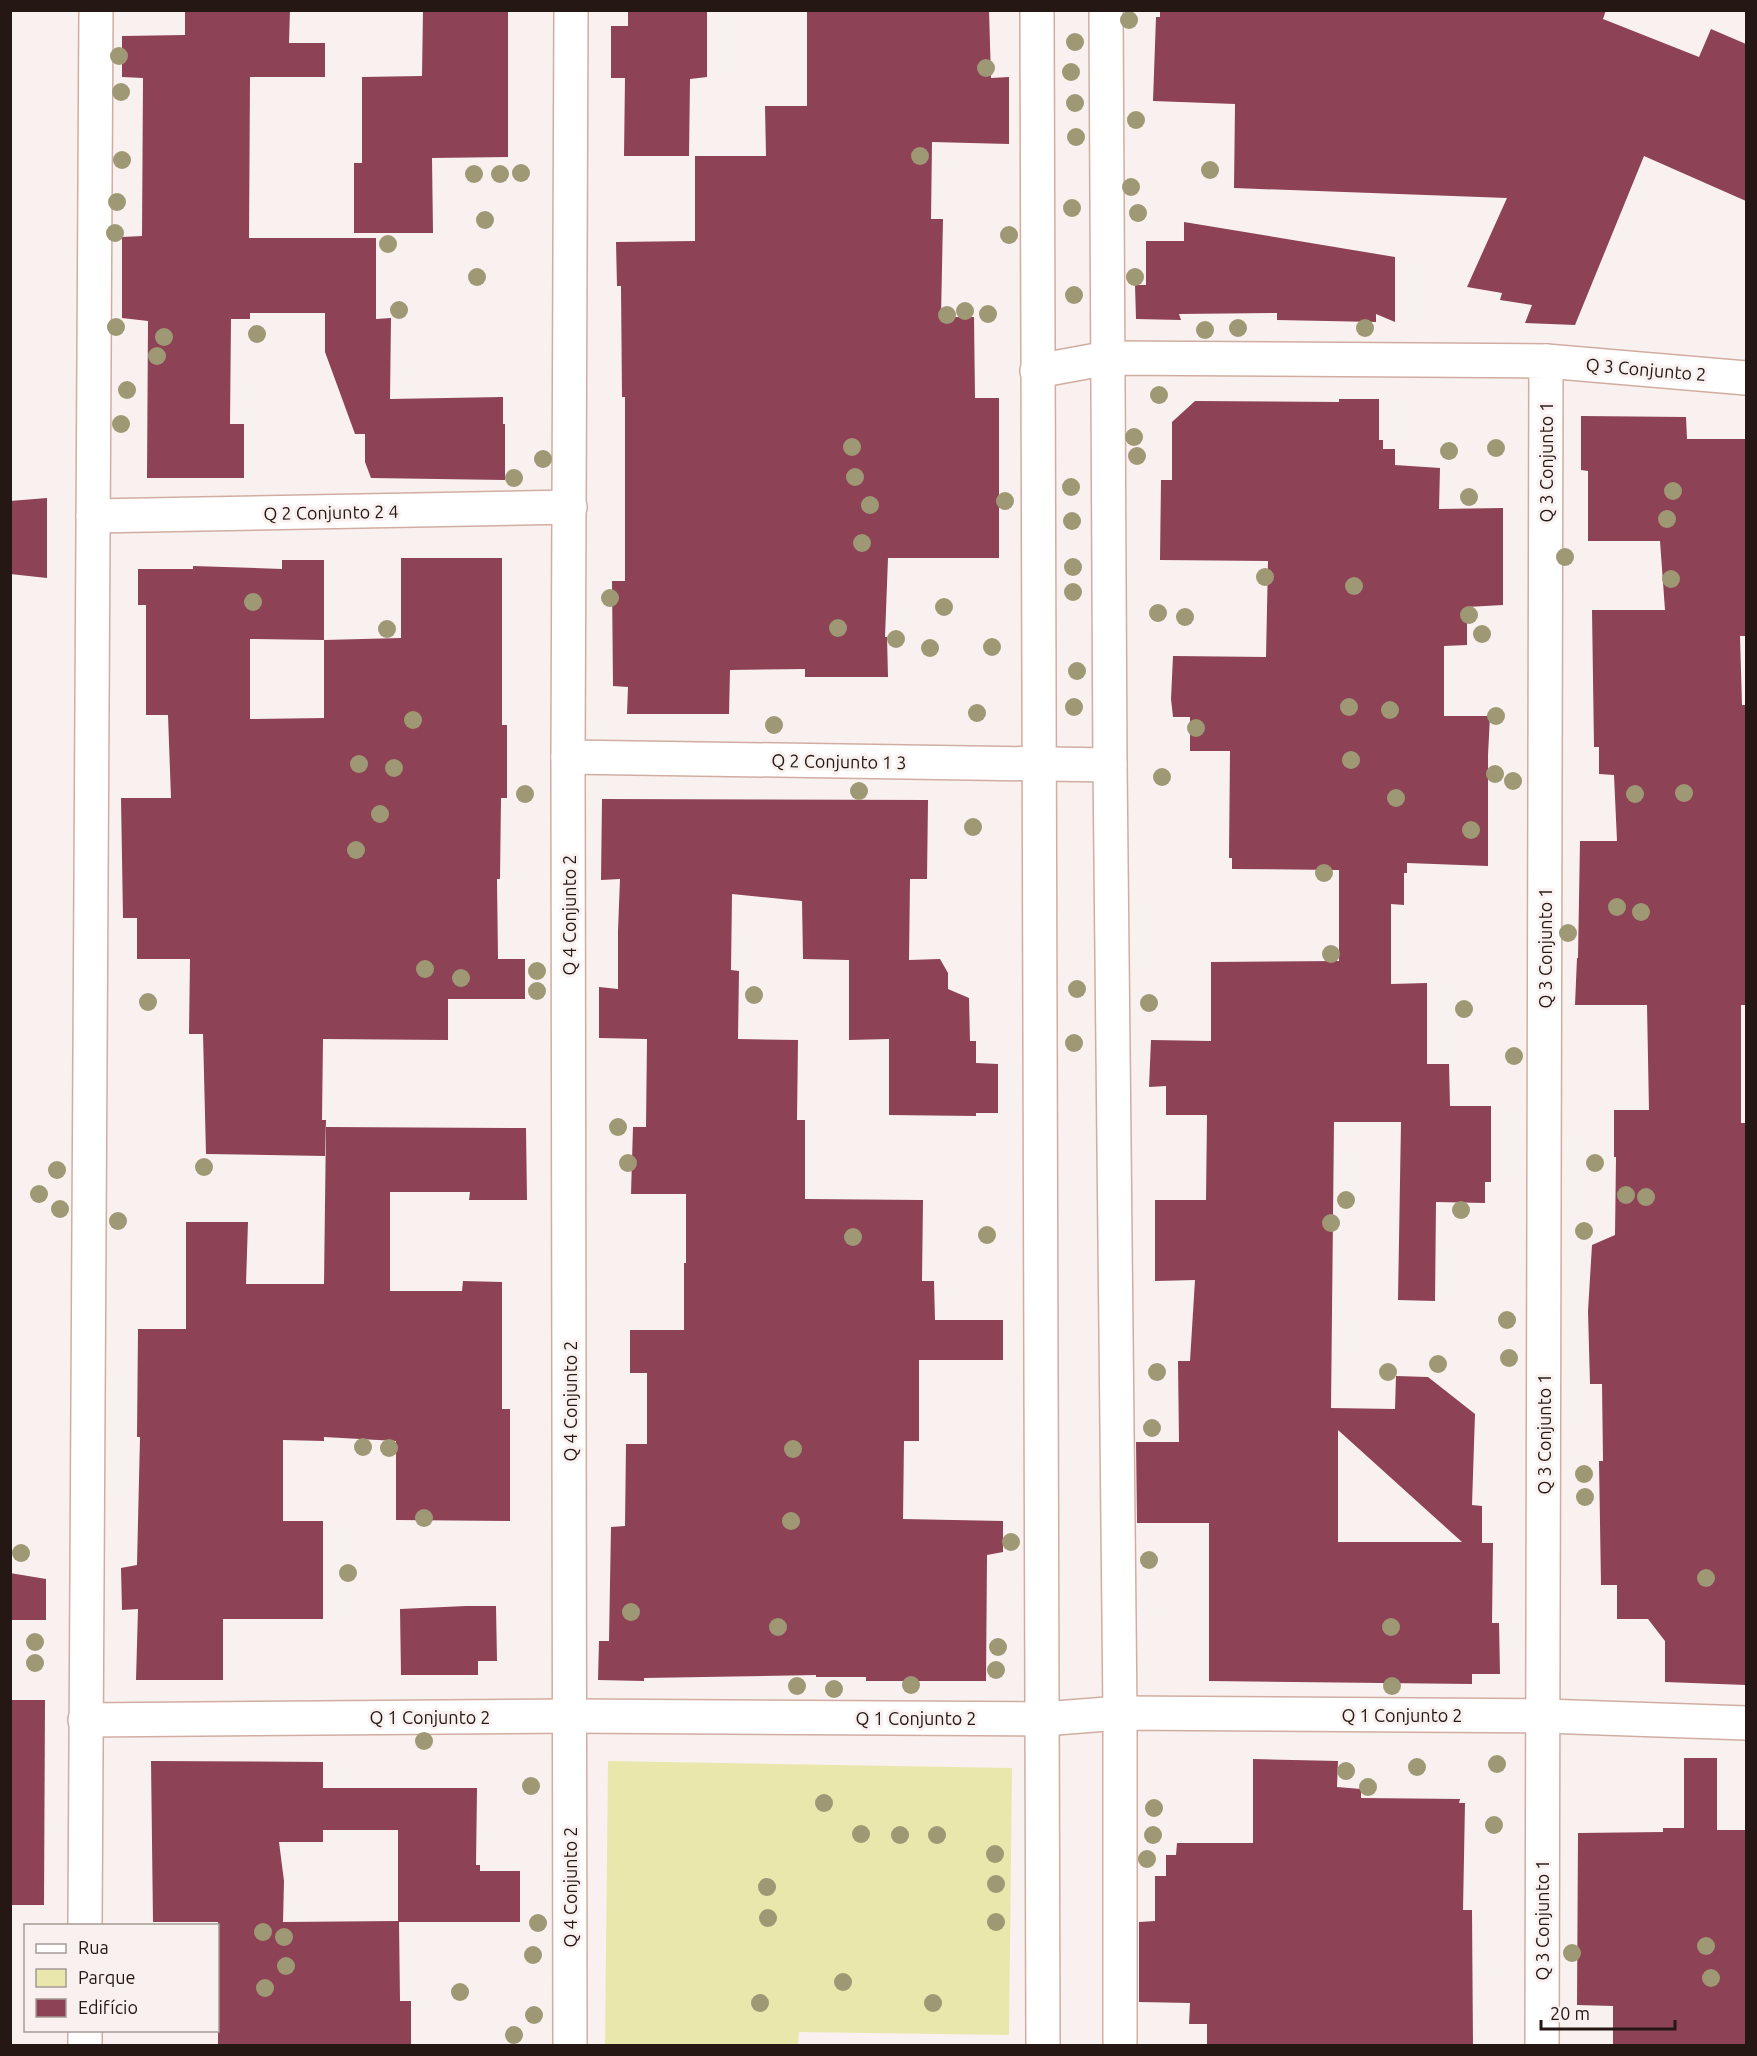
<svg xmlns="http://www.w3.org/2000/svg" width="1757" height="2056" font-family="Ubuntu,sans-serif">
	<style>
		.green { fill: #eae7ac }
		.building { fill: #8d4256; fill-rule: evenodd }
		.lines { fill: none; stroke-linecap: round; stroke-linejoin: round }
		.street-casing { stroke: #d1ada1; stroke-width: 36 }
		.street { stroke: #fff; stroke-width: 33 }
		.tree { fill: #9e9875 }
		.labels { text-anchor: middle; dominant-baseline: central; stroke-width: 6; stroke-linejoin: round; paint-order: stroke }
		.street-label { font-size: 18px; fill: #251814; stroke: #f9f1ef }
	</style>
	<rect width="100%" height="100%" fill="#f9f1ef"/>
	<path class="green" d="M 608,1761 L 1012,1768 L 1009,2035 L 799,2032 L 798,2045 L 605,2045 Z"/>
	<g class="building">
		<path d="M 185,10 L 290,10 L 289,43 L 325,43 L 325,77 L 250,77 L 249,238 L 376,238 L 376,319 L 391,318 L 390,399 L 503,397 L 503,424 L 505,424 L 505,480 L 371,478 L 365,462 L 365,434 L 355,434 L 325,352 L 325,313 L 250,313 L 250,319 L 231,319 L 230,424 L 244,424 L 244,478 L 147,478 L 148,321 L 122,318 L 122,237 L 142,236 L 143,78 L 122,77 L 122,36 L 185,35 Z"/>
		<path d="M 423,10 L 508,10 L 508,157 L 432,158 L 433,233 L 354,233 L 354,163 L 362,163 L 362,77 L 422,76 Z"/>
		<path d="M 628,10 L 707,10 L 707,77 L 690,79 L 689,156 L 624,156 L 625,78 L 611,78 L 611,26 L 628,26 Z"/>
		<path d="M 807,10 L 989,10 L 991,78 L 1009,77 L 1009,144 L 932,142 L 931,219 L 943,219 L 941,317 L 974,317 L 975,398 L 999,398 L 999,558 L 888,558 L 885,637 L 887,637 L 888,677 L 805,677 L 805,669 L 730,670 L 729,714 L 627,714 L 628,687 L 613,686 L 612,581 L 625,581 L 625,397 L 622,397 L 621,286 L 617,286 L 616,242 L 695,241 L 695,156 L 766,156 L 765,106 L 807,106 Z"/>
		<path d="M 1160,10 L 1606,10 L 1603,19 L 1699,57 L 1711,29 L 1746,44 L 1746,201 L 1644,156 L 1575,325 L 1525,323 L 1532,305 L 1500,300 L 1502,293 L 1467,287 L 1507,198 L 1234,188 L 1235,104 L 1153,101 L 1156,17 L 1160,17 Z"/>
		<path d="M 1184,222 L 1395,257 L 1395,322 L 1376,314 L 1376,322 L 1277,320 L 1277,313 L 1179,314 L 1181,320 L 1136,319 L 1135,285 L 1146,285 L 1146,241 L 1184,241 Z"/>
		<path d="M 1339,399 L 1379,399 L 1379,440 L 1383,440 L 1383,449 L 1395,449 L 1395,465 L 1440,468 L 1439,509 L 1503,508 L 1503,605 L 1467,607 L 1467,645 L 1444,646 L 1444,716 L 1490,716 L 1488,755 L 1488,866 L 1407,863 L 1407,873 L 1404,873 L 1404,905 L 1391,904 L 1391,984 L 1427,983 L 1427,1064 L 1449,1064 L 1450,1106 L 1491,1106 L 1491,1182 L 1485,1182 L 1485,1203 L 1436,1202 L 1435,1301 L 1398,1300 L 1401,1122 L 1334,1122 L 1331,1408 L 1395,1409 L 1396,1376 L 1428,1377 L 1475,1414 L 1472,1505 L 1482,1506 L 1482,1543 L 1493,1543 L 1492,1623 L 1499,1623 L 1500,1674 L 1472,1674 L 1472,1684 L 1209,1681 L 1209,1523 L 1137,1523 L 1136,1442 L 1179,1442 L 1178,1361 L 1190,1361 L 1195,1280 L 1155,1281 L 1155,1200 L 1206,1200 L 1207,1115 L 1166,1115 L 1166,1086 L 1149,1087 L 1151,1040 L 1211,1041 L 1211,962 L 1339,961 L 1339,870 L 1232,869 L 1232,858 L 1229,858 L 1230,751 L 1190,751 L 1190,717 L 1173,717 L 1171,699 L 1173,656 L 1266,657 L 1268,561 L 1160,560 L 1161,480 L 1172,480 L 1172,422 L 1195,401 L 1339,402 ZM 1338,1430 L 1421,1505 L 1462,1542 L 1338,1542 Z"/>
		<path d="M 1581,416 L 1686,417 L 1687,439 L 1746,439 L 1746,636 L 1740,636 L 1742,705 L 1746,705 L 1746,1005 L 1741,1005 L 1741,1123 L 1746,1123 L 1746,1685 L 1665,1682 L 1665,1641 L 1648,1619 L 1617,1619 L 1617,1585 L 1601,1585 L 1599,1461 L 1603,1461 L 1602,1384 L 1590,1384 L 1588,1311 L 1592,1245 L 1615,1235 L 1616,1157 L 1614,1157 L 1614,1110 L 1649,1110 L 1647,1005 L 1575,1005 L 1577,958 L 1578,958 L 1580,841 L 1617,841 L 1614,775 L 1599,774 L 1599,747 L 1594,747 L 1592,610 L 1665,610 L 1660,541 L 1588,541 L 1588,471 L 1581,470 Z"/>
		<path d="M 47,498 L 47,578 L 10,574 L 10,501 Z"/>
		<path d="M 401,558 L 502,558 L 502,725 L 507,725 L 507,798 L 501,798 L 500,879 L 497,879 L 498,959 L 525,959 L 525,999 L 448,999 L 448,1040 L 323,1039 L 322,1120 L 326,1120 L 325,1156 L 206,1154 L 203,1034 L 189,1034 L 190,959 L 137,959 L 137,918 L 123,918 L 121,798 L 171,798 L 168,715 L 146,715 L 146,605 L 138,605 L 138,569 L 193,569 L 193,566 L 282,569 L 282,560 L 324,560 L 324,640 L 250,639 L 250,719 L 324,718 L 324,640 L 401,638 Z"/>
		<path d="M 602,799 L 928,800 L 927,879 L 910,879 L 909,960 L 940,959 L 948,973 L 948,989 L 969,998 L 970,1041 L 976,1041 L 976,1063 L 998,1064 L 998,1113 L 976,1113 L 976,1116 L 889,1115 L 889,1039 L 849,1040 L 849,960 L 803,959 L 802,901 L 732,894 L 731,970 L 739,971 L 738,1039 L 798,1040 L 797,1120 L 805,1120 L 805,1199 L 923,1200 L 922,1281 L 934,1281 L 935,1320 L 1003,1320 L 1003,1360 L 919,1360 L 919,1441 L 904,1441 L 903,1519 L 1003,1521 L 1003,1552 L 987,1555 L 986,1681 L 866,1681 L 866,1677 L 816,1677 L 816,1675 L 644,1678 L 644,1681 L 598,1680 L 599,1641 L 609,1641 L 611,1527 L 625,1526 L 626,1444 L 647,1444 L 647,1373 L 630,1373 L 630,1330 L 684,1330 L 684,1263 L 686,1263 L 686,1194 L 631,1194 L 633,1127 L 646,1127 L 647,1039 L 599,1038 L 599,987 L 618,989 L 618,931 L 620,879 L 601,880 Z"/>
		<path d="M 326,1127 L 526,1128 L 527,1200 L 469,1200 L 470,1192 L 390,1192 L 390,1291 L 462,1291 L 463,1281 L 502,1282 L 502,1409 L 510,1409 L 510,1521 L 396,1520 L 396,1441 L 324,1437 L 324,1441 L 283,1440 L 283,1521 L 323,1521 L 323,1619 L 223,1619 L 223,1680 L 136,1680 L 138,1609 L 122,1610 L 121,1568 L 137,1565 L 140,1437 L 137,1437 L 138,1329 L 186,1329 L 186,1222 L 248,1222 L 246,1284 L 324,1284 Z"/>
		<path d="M 10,1573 L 46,1579 L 46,1620 L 10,1620 Z"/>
		<path d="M 466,1606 L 496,1606 L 497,1661 L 478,1661 L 478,1675 L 401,1675 L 400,1609 Z"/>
		<path d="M 10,1700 L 45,1700 L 44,1905 L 10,1905 Z"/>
		<path d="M 1684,1758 L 1717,1758 L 1717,1830 L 1746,1830 L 1746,2046 L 1613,2046 L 1613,2006 L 1577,2005 L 1578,1833 L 1663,1832 L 1663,1828 L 1684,1828 Z"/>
		<path d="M 1253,1759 L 1338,1761 L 1337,1787 L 1361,1789 L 1361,1798 L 1460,1799 L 1459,1803 L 1465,1803 L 1463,1910 L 1472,1910 L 1473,2046 L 1207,2046 L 1207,2024 L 1189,2024 L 1190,2003 L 1139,2002 L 1139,1922 L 1155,1921 L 1155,1876 L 1166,1876 L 1166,1855 L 1176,1855 L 1177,1843 L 1253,1843 Z"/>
		<path d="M 151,1761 L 323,1762 L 323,1788 L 477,1788 L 476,1865 L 480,1865 L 480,1871 L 520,1871 L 520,1922 L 399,1922 L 400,2001 L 411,2001 L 411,2046 L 218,2046 L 218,1922 L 153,1922 ZM 323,1830 L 398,1830 L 398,1921 L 283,1922 L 284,1881 L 279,1842 L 323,1842 Z"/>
	</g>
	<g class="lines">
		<defs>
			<g id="street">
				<path d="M 1037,10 L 1043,2046"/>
				<path d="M 1106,10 L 1110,765 L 1120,1713 L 1120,2046"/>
				<path d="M 1546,361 L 1746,378"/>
				<path d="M 1037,371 L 1108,358 L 1546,361 L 1542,2046"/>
				<path d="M 93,516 L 570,507"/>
				<path d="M 568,757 L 1110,765"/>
				<path d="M 85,1720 L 570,1716 L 1043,1719 L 1120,1713 L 1544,1716 L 1746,1723"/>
				<path d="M 85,1926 L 96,10"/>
				<path d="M 85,2046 L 85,2030"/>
				<path d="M 570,2046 L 568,757 L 571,10"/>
			</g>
		</defs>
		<use href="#street" class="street-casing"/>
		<use href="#street" class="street"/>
	</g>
	<g class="tree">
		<circle cx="1129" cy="20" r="9"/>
		<circle cx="1075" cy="42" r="9"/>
		<circle cx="119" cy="56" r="9"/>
		<circle cx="986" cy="68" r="9"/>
		<circle cx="1071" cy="72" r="9"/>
		<circle cx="121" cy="92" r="9"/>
		<circle cx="1075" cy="103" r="9"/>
		<circle cx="1136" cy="120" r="9"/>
		<circle cx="1076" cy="137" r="9"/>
		<circle cx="920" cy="156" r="9"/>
		<circle cx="122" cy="160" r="9"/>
		<circle cx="1210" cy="170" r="9"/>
		<circle cx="521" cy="173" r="9"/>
		<circle cx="474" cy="174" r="9"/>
		<circle cx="500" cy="174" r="9"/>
		<circle cx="1131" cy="187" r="9"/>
		<circle cx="117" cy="202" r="9"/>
		<circle cx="1072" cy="208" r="9"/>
		<circle cx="1138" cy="213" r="9"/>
		<circle cx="485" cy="220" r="9"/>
		<circle cx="115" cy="233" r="9"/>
		<circle cx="1009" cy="235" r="9"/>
		<circle cx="388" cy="244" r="9"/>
		<circle cx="477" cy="277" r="9"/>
		<circle cx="1135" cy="277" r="9"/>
		<circle cx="1074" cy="295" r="9"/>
		<circle cx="399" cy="310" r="9"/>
		<circle cx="965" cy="311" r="9"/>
		<circle cx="988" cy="314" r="9"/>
		<circle cx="947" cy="315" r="9"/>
		<circle cx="116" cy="327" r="9"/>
		<circle cx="1238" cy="328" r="9"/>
		<circle cx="1365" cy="328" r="9"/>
		<circle cx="1205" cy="330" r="9"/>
		<circle cx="257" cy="334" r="9"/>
		<circle cx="164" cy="337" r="9"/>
		<circle cx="157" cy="356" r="9"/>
		<circle cx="127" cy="390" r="9"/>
		<circle cx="1159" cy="395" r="9"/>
		<circle cx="121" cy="424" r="9"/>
		<circle cx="1134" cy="437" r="9"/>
		<circle cx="852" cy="447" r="9"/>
		<circle cx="1496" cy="448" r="9"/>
		<circle cx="1449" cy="451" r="9"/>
		<circle cx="1137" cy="456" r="9"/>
		<circle cx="543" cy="459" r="9"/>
		<circle cx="855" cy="477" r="9"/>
		<circle cx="514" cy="478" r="9"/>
		<circle cx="1071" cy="487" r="9"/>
		<circle cx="1673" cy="491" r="9"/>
		<circle cx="1469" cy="497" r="9"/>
		<circle cx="1005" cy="501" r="9"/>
		<circle cx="870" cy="505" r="9"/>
		<circle cx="1667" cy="519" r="9"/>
		<circle cx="1072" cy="521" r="9"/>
		<circle cx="862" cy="543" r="9"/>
		<circle cx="1565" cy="557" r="9"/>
		<circle cx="1073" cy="567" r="9"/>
		<circle cx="1265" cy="577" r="9"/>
		<circle cx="1671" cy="579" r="9"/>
		<circle cx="1354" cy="586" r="9"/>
		<circle cx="1073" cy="592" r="9"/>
		<circle cx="610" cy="598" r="9"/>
		<circle cx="253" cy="602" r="9"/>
		<circle cx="944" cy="607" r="9"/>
		<circle cx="1158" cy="613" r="9"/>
		<circle cx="1469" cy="615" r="9"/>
		<circle cx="1185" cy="617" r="9"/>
		<circle cx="838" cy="628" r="9"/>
		<circle cx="387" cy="629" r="9"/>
		<circle cx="1482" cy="634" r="9"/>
		<circle cx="896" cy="639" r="9"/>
		<circle cx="992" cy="647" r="9"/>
		<circle cx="930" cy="648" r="9"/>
		<circle cx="1077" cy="671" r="9"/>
		<circle cx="1074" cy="707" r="9"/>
		<circle cx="1349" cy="707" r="9"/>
		<circle cx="1390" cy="710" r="9"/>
		<circle cx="977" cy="713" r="9"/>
		<circle cx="1496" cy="716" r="9"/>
		<circle cx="413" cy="720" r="9"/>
		<circle cx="774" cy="725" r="9"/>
		<circle cx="1196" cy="728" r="9"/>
		<circle cx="1351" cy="760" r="9"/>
		<circle cx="359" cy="764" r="9"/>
		<circle cx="394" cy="768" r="9"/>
		<circle cx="1495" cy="774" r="9"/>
		<circle cx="1162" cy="777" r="9"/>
		<circle cx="1513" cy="781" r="9"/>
		<circle cx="859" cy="791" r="9"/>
		<circle cx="1684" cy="793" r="9"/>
		<circle cx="525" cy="794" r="9"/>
		<circle cx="1635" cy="794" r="9"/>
		<circle cx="1396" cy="798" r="9"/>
		<circle cx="380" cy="814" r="9"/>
		<circle cx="973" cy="827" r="9"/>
		<circle cx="1471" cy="830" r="9"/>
		<circle cx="356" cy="850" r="9"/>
		<circle cx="1324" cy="873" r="9"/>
		<circle cx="1617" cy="907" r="9"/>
		<circle cx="1641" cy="912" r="9"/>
		<circle cx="1568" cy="933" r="9"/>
		<circle cx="1331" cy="954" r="9"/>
		<circle cx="425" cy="969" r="9"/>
		<circle cx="537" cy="971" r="9"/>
		<circle cx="461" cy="978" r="9"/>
		<circle cx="1077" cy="989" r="9"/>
		<circle cx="537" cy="991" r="9"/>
		<circle cx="754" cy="995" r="9"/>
		<circle cx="148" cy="1002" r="9"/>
		<circle cx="1149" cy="1003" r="9"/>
		<circle cx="1464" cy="1009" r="9"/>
		<circle cx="1074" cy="1043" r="9"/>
		<circle cx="1514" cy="1056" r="9"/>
		<circle cx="618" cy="1127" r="9"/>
		<circle cx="628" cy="1163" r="9"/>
		<circle cx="1595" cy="1163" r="9"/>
		<circle cx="204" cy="1167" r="9"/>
		<circle cx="57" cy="1170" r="9"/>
		<circle cx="39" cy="1194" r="9"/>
		<circle cx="1626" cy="1195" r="9"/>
		<circle cx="1646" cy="1197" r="9"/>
		<circle cx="1346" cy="1200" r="9"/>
		<circle cx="60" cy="1209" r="9"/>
		<circle cx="1461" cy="1210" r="9"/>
		<circle cx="118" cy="1221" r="9"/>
		<circle cx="1331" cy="1223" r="9"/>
		<circle cx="1584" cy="1231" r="9"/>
		<circle cx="987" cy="1235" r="9"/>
		<circle cx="853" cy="1237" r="9"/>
		<circle cx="1507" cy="1320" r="9"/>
		<circle cx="1509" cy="1358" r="9"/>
		<circle cx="1438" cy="1364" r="9"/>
		<circle cx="1157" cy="1372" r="9"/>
		<circle cx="1388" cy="1372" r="9"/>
		<circle cx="1152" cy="1428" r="9"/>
		<circle cx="363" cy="1447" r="9"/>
		<circle cx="389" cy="1448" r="9"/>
		<circle cx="793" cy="1449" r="9"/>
		<circle cx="1584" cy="1474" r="9"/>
		<circle cx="1585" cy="1497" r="9"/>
		<circle cx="424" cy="1518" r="9"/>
		<circle cx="791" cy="1521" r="9"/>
		<circle cx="1011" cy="1542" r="9"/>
		<circle cx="21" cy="1553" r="9"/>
		<circle cx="1149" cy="1560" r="9"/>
		<circle cx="348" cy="1573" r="9"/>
		<circle cx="1706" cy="1578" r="9"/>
		<circle cx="631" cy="1612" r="9"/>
		<circle cx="778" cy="1627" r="9"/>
		<circle cx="1391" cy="1627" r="9"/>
		<circle cx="35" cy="1642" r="9"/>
		<circle cx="998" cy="1647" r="9"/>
		<circle cx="35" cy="1663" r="9"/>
		<circle cx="996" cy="1670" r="9"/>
		<circle cx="911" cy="1685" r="9"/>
		<circle cx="797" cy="1686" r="9"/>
		<circle cx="1392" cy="1686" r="9"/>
		<circle cx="834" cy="1689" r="9"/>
		<circle cx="424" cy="1741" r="9"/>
		<circle cx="1497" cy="1764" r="9"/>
		<circle cx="1417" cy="1767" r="9"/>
		<circle cx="1346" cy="1771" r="9"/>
		<circle cx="531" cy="1786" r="9"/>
		<circle cx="1368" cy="1787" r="9"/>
		<circle cx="824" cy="1803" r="9"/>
		<circle cx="1154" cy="1808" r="9"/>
		<circle cx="1494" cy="1825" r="9"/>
		<circle cx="861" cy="1834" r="9"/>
		<circle cx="900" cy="1835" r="9"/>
		<circle cx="937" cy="1835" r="9"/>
		<circle cx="1153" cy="1835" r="9"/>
		<circle cx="995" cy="1854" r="9"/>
		<circle cx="1147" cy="1859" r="9"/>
		<circle cx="996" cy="1884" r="9"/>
		<circle cx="767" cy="1887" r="9"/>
		<circle cx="768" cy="1918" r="9"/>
		<circle cx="996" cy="1922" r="9"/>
		<circle cx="538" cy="1923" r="9"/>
		<circle cx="263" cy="1932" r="9"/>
		<circle cx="284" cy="1937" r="9"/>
		<circle cx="1706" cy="1946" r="9"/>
		<circle cx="1572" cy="1953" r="9"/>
		<circle cx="533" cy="1955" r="9"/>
		<circle cx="286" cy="1966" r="9"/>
		<circle cx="1711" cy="1978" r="9"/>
		<circle cx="843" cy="1982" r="9"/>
		<circle cx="265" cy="1988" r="9"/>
		<circle cx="460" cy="1992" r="9"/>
		<circle cx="760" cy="2003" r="9"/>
		<circle cx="933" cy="2003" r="9"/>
		<circle cx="534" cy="2015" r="9"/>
		<circle cx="514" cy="2035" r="9"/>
	</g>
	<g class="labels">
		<g class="street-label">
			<text transform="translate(1646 369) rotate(5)">Q 3 Conjunto 2</text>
			<text transform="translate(1546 462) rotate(-90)">Q 3 Conjunto 1</text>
			<text transform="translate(331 512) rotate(-1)">Q 2 Conjunto 2 4</text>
			<text transform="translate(839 761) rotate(1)">Q 2 Conjunto 1 3</text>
			<text transform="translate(569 915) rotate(-90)">Q 4 Conjunto 2</text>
			<text transform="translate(1545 948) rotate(-90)">Q 3 Conjunto 1</text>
			<text transform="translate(570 1401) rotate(-90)">Q 4 Conjunto 2</text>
			<text transform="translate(1544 1434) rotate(-90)">Q 3 Conjunto 1</text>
			<text x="1402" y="1715">Q 1 Conjunto 2</text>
			<text x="430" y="1717">Q 1 Conjunto 2</text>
			<text x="916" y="1718">Q 1 Conjunto 2</text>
			<text transform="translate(570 1887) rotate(-90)">Q 4 Conjunto 2</text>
			<text transform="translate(1542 1920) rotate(-90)">Q 3 Conjunto 1</text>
		</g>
	</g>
	<rect width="1757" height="2056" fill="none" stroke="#251814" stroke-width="24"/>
	<rect x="24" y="1924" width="195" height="108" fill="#f9f1ef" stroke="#a49a97" stroke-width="1.5"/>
	<rect x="36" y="1944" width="30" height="9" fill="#ffffff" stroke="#a49a97" stroke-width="1.5"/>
	<text x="78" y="1954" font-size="18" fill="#251814">Rua</text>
	<rect x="36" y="1969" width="30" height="18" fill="#eae7ac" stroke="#a49a97" stroke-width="1.5"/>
	<text x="78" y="1984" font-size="18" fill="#251814">Parque</text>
	<rect x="36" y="1999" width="30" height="18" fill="#8d4256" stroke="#a49a97" stroke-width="1.5"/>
	<text x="78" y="2014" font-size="18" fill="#251814">Edifício</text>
	<path d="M1541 2020v9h134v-9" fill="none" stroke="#251814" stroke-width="3"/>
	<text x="1550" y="2020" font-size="18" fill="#251814" stroke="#f9f1ef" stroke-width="4.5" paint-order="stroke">20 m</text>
</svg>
